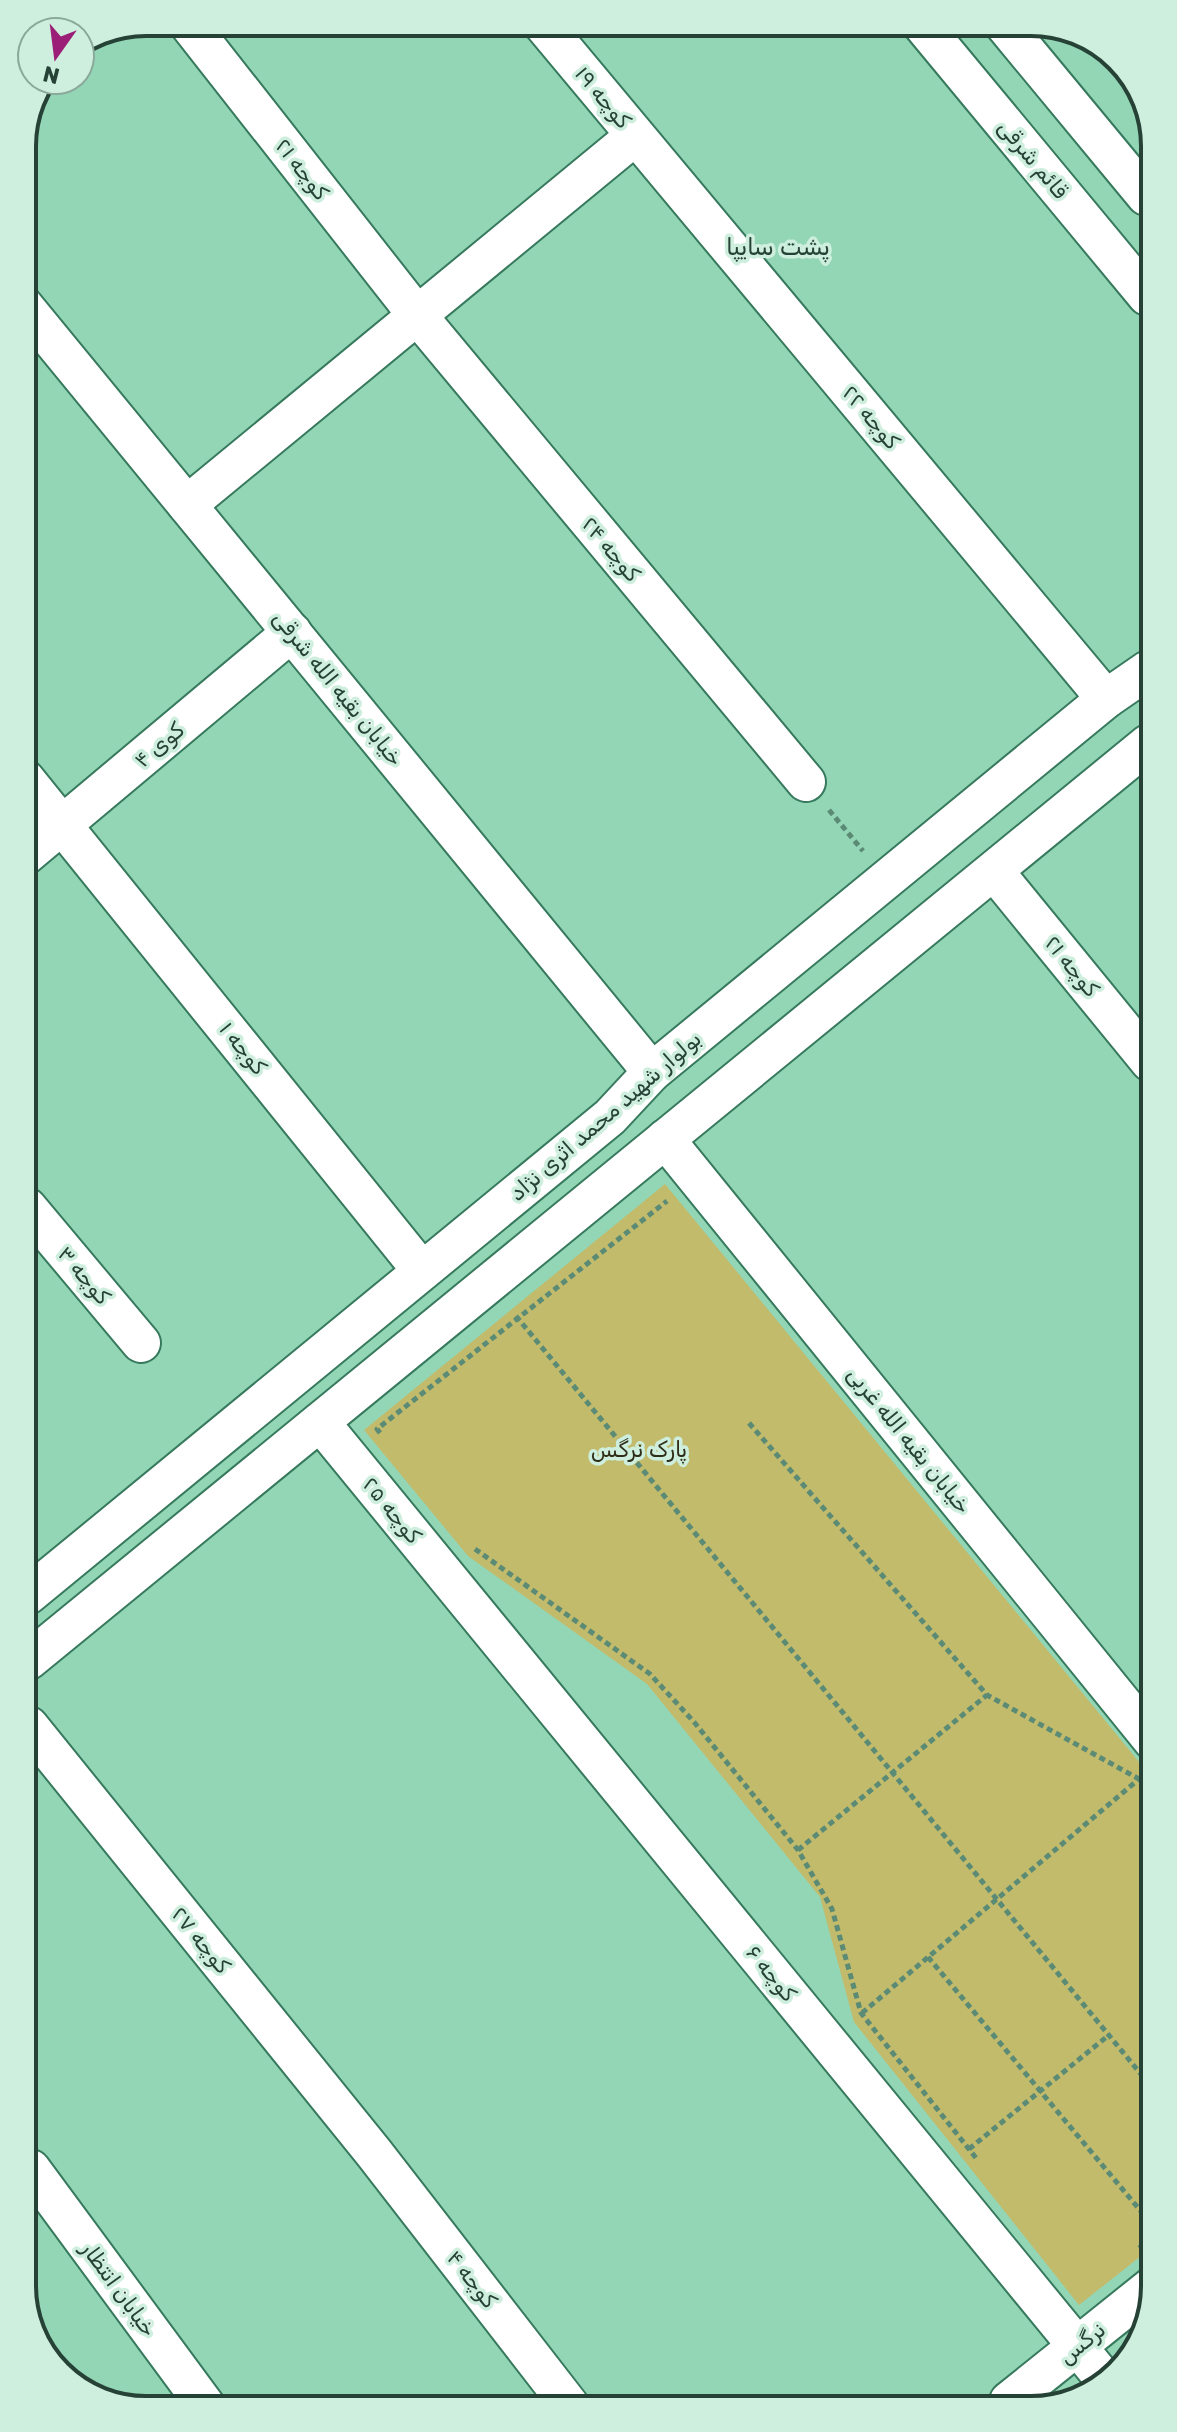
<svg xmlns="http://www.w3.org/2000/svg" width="1177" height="2432" font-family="Rubik,'Noto Sans Arabic',sans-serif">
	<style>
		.green { fill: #c2bb6c }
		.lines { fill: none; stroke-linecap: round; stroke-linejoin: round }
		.minor-casing { stroke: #37795d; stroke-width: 42 }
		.path { stroke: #5c8b75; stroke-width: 5; stroke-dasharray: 6 4; stroke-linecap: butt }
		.minor { stroke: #fff; stroke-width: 38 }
		.labels { text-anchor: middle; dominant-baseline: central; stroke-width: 7; stroke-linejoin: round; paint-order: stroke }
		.street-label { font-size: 22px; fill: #264135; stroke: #ceeede }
		.park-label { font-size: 22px; fill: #2f2d17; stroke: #ceeede }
		.neighbourhood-label { font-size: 24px; fill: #264135; stroke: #ceeede }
		.rim { fill: none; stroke: #264135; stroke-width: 4 }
	</style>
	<rect width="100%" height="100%" fill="#93d6b6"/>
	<path class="green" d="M 665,1184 L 1153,1779 L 1155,2245 L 1079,2305 L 854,2022 L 820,1897 L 647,1684 L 468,1556 L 364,1430 Z"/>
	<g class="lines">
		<defs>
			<g id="minor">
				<path d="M 187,22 L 417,315 L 806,782"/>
				<path d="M 541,22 L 1106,699"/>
				<path d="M 920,22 L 1147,296"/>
				<path d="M 1002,22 L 1146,196"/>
				<path d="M 23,305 L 652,1072"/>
				<path d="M 187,505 L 635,136"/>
				<path d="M 25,779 L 422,1271"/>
				<path d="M 25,856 L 292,632"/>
				<path d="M 994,871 L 1150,1062"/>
				<path d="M 665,1139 L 1153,1741"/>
				<path d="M 27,1207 L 141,1343"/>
				<path d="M 320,1422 L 1104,2379"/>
				<path d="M 28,1595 L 610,1117 L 652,1072 L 1106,699 L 1148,670"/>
				<path d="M 29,1660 L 1148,744"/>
				<path d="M 29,1726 L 374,2153 L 570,2406"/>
				<path d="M 31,2169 L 208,2409"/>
				<path d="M 1009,2401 L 1155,2284"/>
			</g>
		</defs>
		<use href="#minor" class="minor-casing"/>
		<g class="path">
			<path d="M 829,810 L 863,851"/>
			<path d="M 516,1316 L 1154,2090"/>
			<path d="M 749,1423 L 987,1695 L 1139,1779 L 1153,1796"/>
			<path d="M 380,1433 L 377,1429 L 667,1201"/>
			<path d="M 475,1549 L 650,1674 L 694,1722 L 798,1850 L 832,1909 L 861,2013 L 976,2158"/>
			<path d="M 798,1850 L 987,1695"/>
			<path d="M 928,1957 L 1155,2228"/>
			<path d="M 862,2013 L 1139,1779"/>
			<path d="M 969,2149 L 1109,2035"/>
			<path d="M 1139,2248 L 1155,2236"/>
		</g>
		<use href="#minor" class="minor"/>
	</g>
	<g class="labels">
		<g class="street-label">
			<text transform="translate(603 97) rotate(50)">کوچه ۱۹</text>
			<text transform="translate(1033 159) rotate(50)">قائم شرقی</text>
			<text transform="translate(302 169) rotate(52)">کوچه ۲۱</text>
			<text transform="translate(871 417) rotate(50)">کوچه ۲۲</text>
			<text transform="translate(611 549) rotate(50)">کوچه ۲۴</text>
			<text transform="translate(338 688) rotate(51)">خیابان بقیه الله شرقی</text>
			<text transform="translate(159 745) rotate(-40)">کوی ۴</text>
			<text transform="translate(1072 966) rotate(51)">کوچه ۲۱</text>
			<text transform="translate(243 1048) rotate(51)">کوچه ۱</text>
			<text transform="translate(605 1116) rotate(-41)">بولوار شهید محمد اثری نژاد</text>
			<text transform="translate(84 1275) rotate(50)">کوچه ۳</text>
			<text transform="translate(909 1440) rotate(51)">خیابان بقیه الله غربی</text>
			<text transform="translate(392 1510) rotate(51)">کوچه ۲۵</text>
			<text transform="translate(201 1940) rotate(51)">کوچه ۲۷</text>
			<text transform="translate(771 1973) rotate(51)">کوچه ۶</text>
			<text transform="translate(472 2279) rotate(52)">کوچه ۴</text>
			<text transform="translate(119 2289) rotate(54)">خیابان انتظار</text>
			<text transform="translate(1082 2343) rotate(-39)">نرگس</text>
		</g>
		<g class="park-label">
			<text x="639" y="1449">پارک نرگس</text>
		</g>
		<g class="neighbourhood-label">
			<text x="778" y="247">پشت سایپا</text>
		</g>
	</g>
	<path d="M0 0H1177V2432H0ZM146 36H1031A110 110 0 0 1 1141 146V2286A110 110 0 0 1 1031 2396H146A110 110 0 0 1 36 2286V146A110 110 0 0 1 146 36Z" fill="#ceeede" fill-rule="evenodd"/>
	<path class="rim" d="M146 36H1031A110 110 0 0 1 1141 146V2286A110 110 0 0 1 1031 2396H146A110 110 0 0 1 36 2286V146A110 110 0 0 1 146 36Z"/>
	<g transform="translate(56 56) rotate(194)"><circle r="38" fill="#ceeede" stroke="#8ba99a" stroke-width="2"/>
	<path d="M0-6L14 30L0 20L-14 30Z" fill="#9b1f76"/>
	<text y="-12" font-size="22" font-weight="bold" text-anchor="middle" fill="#264135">N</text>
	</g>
</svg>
